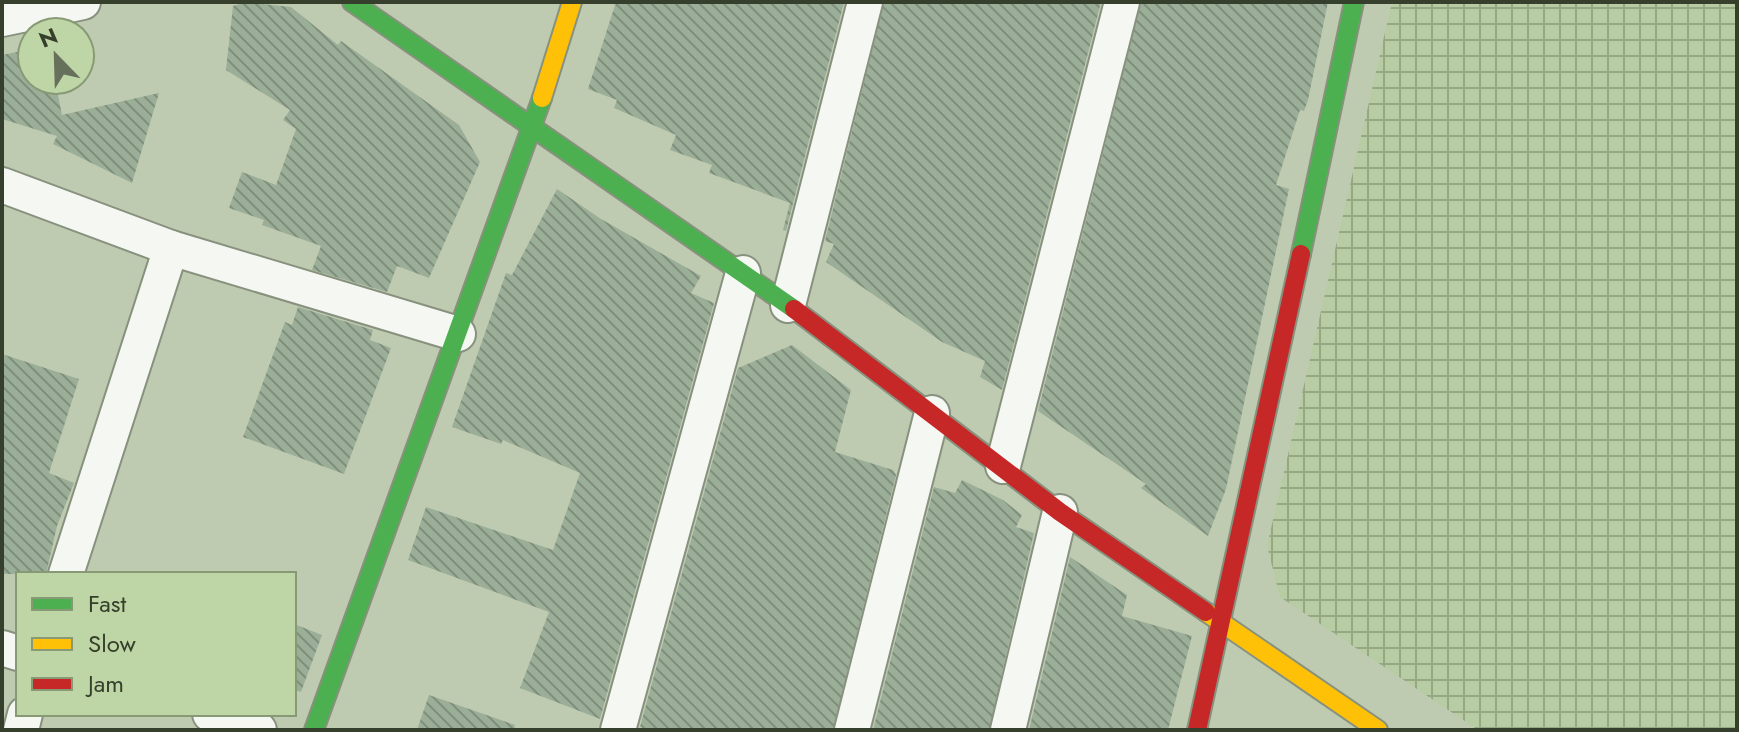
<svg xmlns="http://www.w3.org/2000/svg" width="1739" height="732" font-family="Jost,sans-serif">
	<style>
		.industrial { fill: url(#industrial-grid) }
		.building { fill: url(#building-back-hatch) }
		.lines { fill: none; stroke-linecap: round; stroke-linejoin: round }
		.street-casing { stroke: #87917d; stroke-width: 38 }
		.fast-casing { stroke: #87917d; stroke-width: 22 }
		.slow-casing { stroke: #87917d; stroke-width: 22 }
		.jam-casing { stroke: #87917d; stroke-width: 22 }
		.street { stroke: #f5f7f3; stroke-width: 34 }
		.fast { stroke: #4caf50; stroke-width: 18 }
		.slow { stroke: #ffc107; stroke-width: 18 }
		.jam { stroke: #c62828; stroke-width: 18 }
	</style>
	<defs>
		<pattern id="industrial-grid" width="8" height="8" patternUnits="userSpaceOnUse" patternTransform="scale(2)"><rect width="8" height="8" fill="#b7cca2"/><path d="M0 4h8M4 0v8" fill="none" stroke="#96a784"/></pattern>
		<pattern id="building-back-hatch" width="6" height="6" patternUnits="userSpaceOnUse" patternTransform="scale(2)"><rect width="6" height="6" fill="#9bae98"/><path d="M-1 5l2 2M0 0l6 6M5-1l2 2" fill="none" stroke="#7f8f7c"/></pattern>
	</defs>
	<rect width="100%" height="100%" fill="#becbb1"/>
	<path class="industrial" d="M 1392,2 L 1737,2 L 1737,730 L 1478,730 L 1280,597 L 1267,546 Z"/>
	<g class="building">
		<path d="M 246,2 L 291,7 L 338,45 L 341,41 L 459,125 L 480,162 L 429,278 L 397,266 L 387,292 L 312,270 L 321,246 L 262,225 L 264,220 L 229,208 L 242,172 L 276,185 L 296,129 L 283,120 L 290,110 L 226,70 L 233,6 Z"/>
		<path d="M 616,2 L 844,2 L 786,231 L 783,230 L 790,203 L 709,173 L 712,165 L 670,150 L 676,135 L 614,108 L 617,100 L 588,89 Z"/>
		<path d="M 884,2 L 1101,2 L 1002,390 L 980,377 L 985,361 L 942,342 L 826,262 L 834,244 L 825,241 Z"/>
		<path d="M 1141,2 L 1328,2 L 1308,100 L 1304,111 L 1300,110 L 1276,185 L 1289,189 L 1226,489 L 1208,536 L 1141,488 L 1146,484 L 1038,411 Z"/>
		<path d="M 32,49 L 32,80 L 55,80 L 62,115 L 159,93 L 132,183 L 53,144 L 57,136 L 2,119 L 2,55 Z"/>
		<path d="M 557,189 L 601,219 L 701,276 L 691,293 L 714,303 L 600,719 L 520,688 L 549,612 L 408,560 L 426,507 L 553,550 L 580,473 L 503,440 L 501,444 L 452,427 L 506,273 L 512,275 Z"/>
		<path d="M 298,307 L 373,330 L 370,340 L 391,348 L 344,474 L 243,437 L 285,322 L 292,325 Z"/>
		<path d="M 792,345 L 851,390 L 835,452 L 893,470 L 896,475 L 833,730 L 650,730 L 640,727 L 738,368 Z"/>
		<path d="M 2,354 L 79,379 L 49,473 L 74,483 L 57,526 L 46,574 L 2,574 Z"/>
		<path d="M 962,480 L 1003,500 L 1022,515 L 1016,527 L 1034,533 L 989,730 L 873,730 L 934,487 L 955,493 Z"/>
		<path d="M 1070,557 L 1127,595 L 1122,616 L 1192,636 L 1168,730 L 1029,730 Z"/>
		<path d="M 294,624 L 322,635 L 301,692 L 294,690 Z"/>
		<path d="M 429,695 L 515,725 L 514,730 L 417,730 Z"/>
	</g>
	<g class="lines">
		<defs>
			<g id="street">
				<path d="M 2,19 L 83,2"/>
				<path d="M 2,185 L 171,248 L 458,334"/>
				<path d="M 788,305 L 865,2"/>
				<path d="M 1003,466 L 1122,2"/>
				<path d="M 66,574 L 171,248"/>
				<path d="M 2,648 L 18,653"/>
				<path d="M 210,714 L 259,730"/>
				<path d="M 21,730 L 25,714"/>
				<path d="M 618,730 L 743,273"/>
				<path d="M 852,730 L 932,413"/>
				<path d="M 1008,730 L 1060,512"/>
			</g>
			<g id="fast">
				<path d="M 352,2 L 794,309"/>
				<path d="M 1301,254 L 1354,2"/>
				<path d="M 314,730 L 542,98"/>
			</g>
			<g id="slow">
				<path d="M 542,98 L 572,2"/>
				<path d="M 1206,612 L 1378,730"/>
			</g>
			<g id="jam">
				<path d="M 794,309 L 1060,512 L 1206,612"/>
				<path d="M 1197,730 L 1301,254"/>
			</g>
		</defs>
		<use href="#street" class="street-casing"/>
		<use href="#fast" class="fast-casing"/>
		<use href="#slow" class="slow-casing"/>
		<use href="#jam" class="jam-casing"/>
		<use href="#street" class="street"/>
		<use href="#fast" class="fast"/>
		<use href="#slow" class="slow"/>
		<use href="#jam" class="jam"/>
	</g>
	<rect width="1739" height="732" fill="none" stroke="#363f2c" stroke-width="8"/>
	<rect x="16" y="572" width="280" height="144" fill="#bed6a6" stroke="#889a75" stroke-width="2"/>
	<rect x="32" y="598" width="40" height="12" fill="#4caf50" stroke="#889a75" stroke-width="2"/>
	<text x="88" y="612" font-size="24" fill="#363f2c">Fast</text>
	<rect x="32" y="638" width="40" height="12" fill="#ffc107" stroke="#889a75" stroke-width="2"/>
	<text x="88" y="652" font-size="24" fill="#363f2c">Slow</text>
	<rect x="32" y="678" width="40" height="12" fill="#c62828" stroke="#889a75" stroke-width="2"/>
	<text x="88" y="692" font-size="24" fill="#363f2c">Jam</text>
	<g transform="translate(56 56) rotate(337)"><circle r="38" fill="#bed6a6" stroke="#889a75" stroke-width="2"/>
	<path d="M0-6L14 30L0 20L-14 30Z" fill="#66705b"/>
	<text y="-12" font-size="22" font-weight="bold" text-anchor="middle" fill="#363f2c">N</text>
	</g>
</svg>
